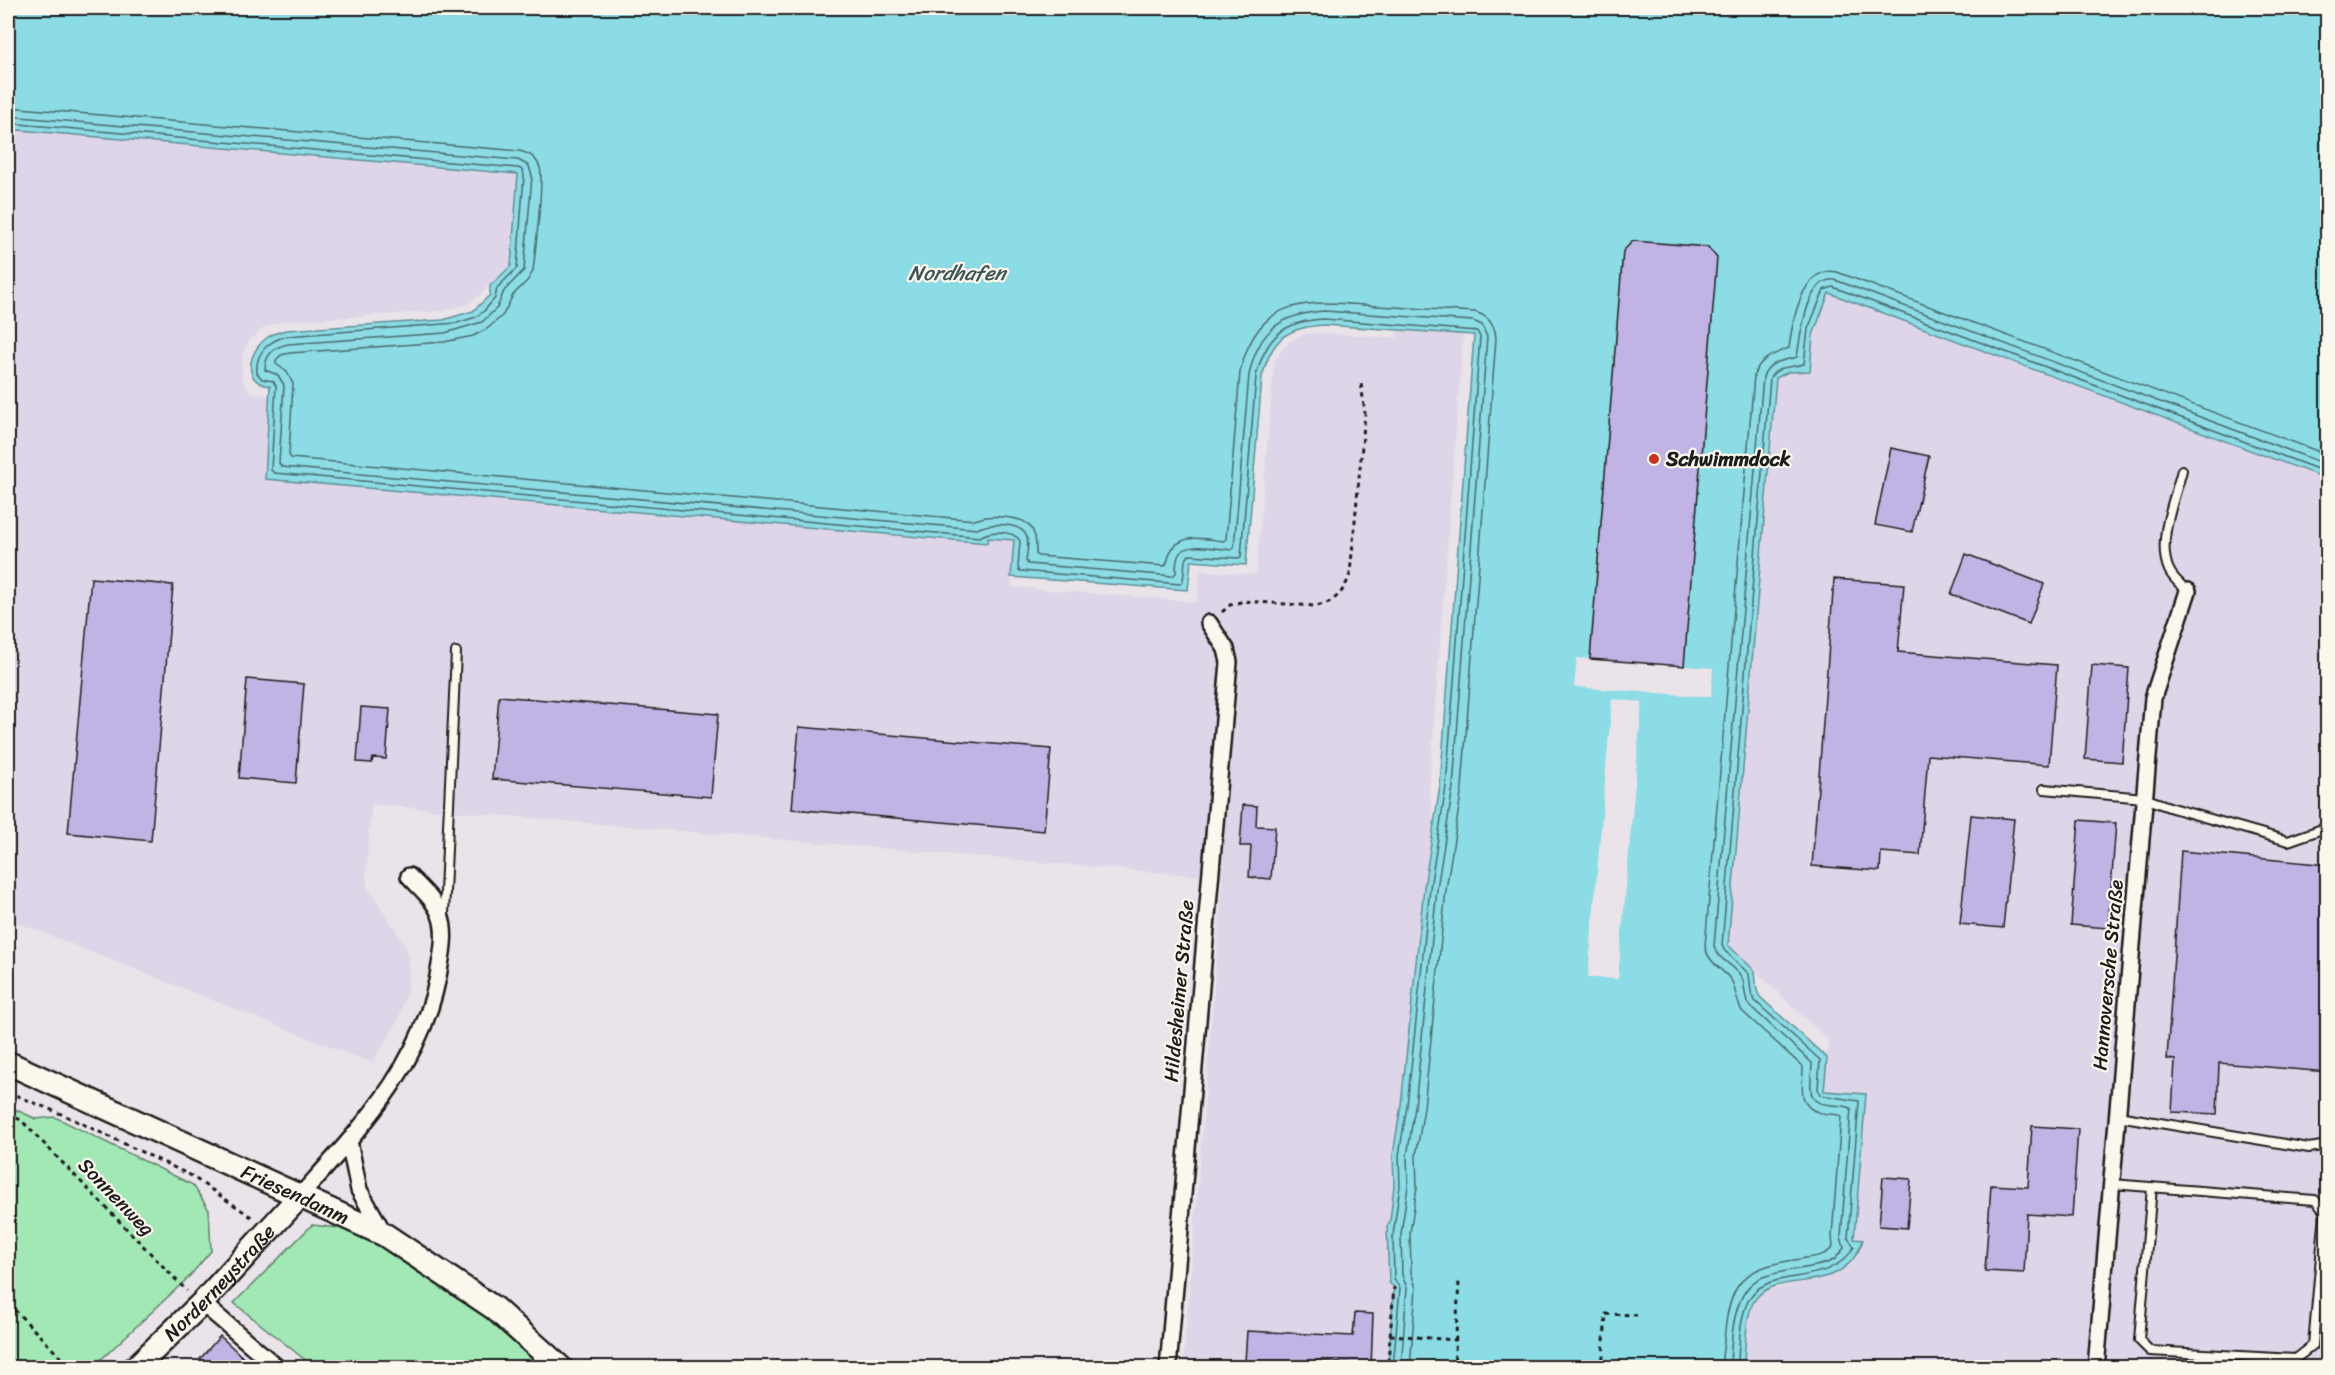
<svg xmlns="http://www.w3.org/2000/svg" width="2335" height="1375" font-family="Sriracha,sans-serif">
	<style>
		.built { fill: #ded5e8 }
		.green { fill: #a1e8b5; stroke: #5e8268; stroke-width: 1.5 }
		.water { fill: #8bdce5; stroke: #5f8f95; stroke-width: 1.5 }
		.pier { fill: #eae3ea }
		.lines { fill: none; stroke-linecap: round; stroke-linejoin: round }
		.shore { stroke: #48696c; stroke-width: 1.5 }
		.building { fill: #c1b3e4; stroke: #1c1c1c; stroke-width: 1.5 }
		.lane-casing { stroke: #1c1c1c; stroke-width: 12 }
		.street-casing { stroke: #1c1c1c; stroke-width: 20 }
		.secondary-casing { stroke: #1c1c1c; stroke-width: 27 }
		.path { stroke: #1c1c1c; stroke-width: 3; stroke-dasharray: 4.5 4.5; stroke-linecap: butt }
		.lane { stroke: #fbf7ec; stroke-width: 8 }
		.street { stroke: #fbf7ec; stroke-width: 15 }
		.secondary { stroke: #fbf7ec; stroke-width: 22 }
		.poi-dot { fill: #c8321e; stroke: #fbf7ec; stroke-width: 2 }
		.labels { text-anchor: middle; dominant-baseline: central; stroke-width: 4.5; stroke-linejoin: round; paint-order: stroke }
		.poi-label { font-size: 20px; font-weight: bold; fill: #1c1c1c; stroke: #fbf7ec; text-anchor: start }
		.street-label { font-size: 20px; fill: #1c1c1c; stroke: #fbf7ec }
		.water-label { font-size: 21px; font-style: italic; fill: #3d5658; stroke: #fbf7ec }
	</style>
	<rect width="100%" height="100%" fill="#eae3ea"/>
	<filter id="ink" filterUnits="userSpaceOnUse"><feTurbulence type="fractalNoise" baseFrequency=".0167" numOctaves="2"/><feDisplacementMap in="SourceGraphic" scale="12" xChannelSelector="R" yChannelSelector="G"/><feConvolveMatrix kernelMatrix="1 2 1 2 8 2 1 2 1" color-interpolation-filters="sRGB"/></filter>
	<g filter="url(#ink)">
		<g class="built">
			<path d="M 8,129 L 519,174 L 511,266 L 469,304 L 442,311 L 285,321 L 265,327 L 249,341 L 242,355 L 242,379 L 251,394 L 270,395 L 265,479 L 987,543 L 987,538 L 1014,540 L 1011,587 L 1197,602 L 1200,570 L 1256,575 L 1273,379 L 1275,361 L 1284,347 L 1294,339 L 1306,334 L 1323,333 L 1397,338 L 1398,330 L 1463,334 L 1429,789 L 1433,818 L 1424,887 L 1401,1105 L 1393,1155 L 1394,1185 L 1390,1221 L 1387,1227 L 1389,1283 L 1394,1287 L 1388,1367 L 1183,1367 L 1223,878 L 371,804 L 366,876 L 367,886 L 405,945 L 409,957 L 409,971 L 408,988 L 398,1021 L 372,1063 L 8,919 Z"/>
			<path d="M 1829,292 L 2327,479 L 2327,1367 L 1743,1367 L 1750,1312 L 1758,1296 L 1767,1290 L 1823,1278 L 1854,1239 L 1866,1094 L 1824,1091 L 1828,1040 L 1728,945 L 1776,378 L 1788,372 L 1812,339 Z"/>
		</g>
		<g class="green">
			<path d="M 8,1106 L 36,1119 L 55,1117 L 193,1185 L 209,1210 L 211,1251 L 188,1278 L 93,1367 L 8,1367 Z"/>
			<path d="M 312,1225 L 356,1230 L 492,1310 L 556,1367 L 314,1367 L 234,1303 Z"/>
		</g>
		<path class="water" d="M 8,8 L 2327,8 L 2327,479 L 1829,293 L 1813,335 L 1810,371 L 1788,372 L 1776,378 L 1728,945 L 1755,971 L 1757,991 L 1760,997 L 1827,1058 L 1824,1091 L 1866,1094 L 1854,1239 L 1863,1240 C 1842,1302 1773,1265 1753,1303 C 1745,1319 1746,1350 1743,1367 L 1388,1367 L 1394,1287 L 1389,1283 L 1387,1227 L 1390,1221 L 1394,1185 L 1393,1155 L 1401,1105 L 1424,887 L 1440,786 L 1474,335 L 1324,325 C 1286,327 1271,340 1262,377 L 1246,565 L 1191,561 L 1188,590 L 1011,577 L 1014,540 L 988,538 L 987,543 L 265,479 L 270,386 C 240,382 249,350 268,337 C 273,333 280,332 286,330 L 443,320 L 473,311 L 490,295 L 490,286 L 511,266 L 518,174 L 8,129 Z"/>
		<g class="pier">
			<path d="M 1577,658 L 1713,668 L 1711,697 L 1574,687 Z"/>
			<path d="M 1612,699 L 1642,702 L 1618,979 L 1588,977 Z"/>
		</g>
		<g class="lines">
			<g class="shore">
				<path d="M 8,107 L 519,151 C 529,153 537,158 540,168 C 544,181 535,253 533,271 L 528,280 L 513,295 L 503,315 L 487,329 L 473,336 L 444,342 L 290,353 L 281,355 L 276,360 L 276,364 L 287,372 L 293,384 L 289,455 L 291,458 L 975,520 C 985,516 993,516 1003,517 C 1030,519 1037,527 1036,554 L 1038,556 L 1165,566 C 1169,561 1168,554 1172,549 C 1183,533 1207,539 1223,541 L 1226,539 L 1240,372 C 1259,292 1312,301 1378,306 C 1411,308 1443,310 1475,312 C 1488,316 1495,324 1496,338 L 1462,788 L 1446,890 L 1424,1108 L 1416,1156 L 1417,1187 L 1410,1233 L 1411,1272 L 1416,1288 L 1410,1368"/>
				<path d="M 8,116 L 518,160 L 529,166 L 532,176 L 524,270 L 504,291 L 497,308 L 482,322 L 445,333 L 288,344 C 273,347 265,355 265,370 L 278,375 L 284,385 L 279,463 L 282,467 L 977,529 C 989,523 1021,521 1027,537 C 1029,544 1027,554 1026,561 L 1028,564 L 1173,576 L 1176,573 C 1176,567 1176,560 1179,554 C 1188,541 1218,549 1231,550 L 1234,548 L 1249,375 C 1258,332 1279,314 1324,311 L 1473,321 L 1482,325 L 1487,337 L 1453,787 L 1437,889 L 1415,1107 L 1407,1156 L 1408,1186 L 1401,1234 L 1402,1275 L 1407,1288 L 1401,1368"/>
				<path d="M 8,123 L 518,168 L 523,170 L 524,176 L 517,268 L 497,288 L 495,298 L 484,311 L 476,317 L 457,323 L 287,336 C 268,341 255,353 257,373 L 262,379 L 273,381 L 276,386 L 271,470 L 274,473 L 980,537 C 989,530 1014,530 1020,541 L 1018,568 L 1020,571 L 1180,584 L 1183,581 L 1185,561 L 1189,555 L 1238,558 L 1241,557 L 1256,376 C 1266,337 1283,321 1324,319 L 1477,331 L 1480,337 L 1446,787 L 1430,888 L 1407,1106 L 1399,1155 L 1400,1186 L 1393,1235 L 1394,1279 L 1400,1288 L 1393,1368"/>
				<path d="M 1721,1368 C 1722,1355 1724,1343 1725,1330 C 1731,1277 1748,1267 1800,1259 C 1812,1257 1825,1257 1833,1247 L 1832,1236 L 1841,1116 C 1834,1113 1826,1115 1818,1112 C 1797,1106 1803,1084 1803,1067 L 1742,1011 C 1736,1001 1735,985 1731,980 C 1722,968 1708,963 1705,946 L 1754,376 C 1758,359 1774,354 1789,348 C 1792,323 1802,264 1837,272 L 2328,455"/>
				<path d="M 1730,1368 C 1731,1340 1732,1288 1763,1277 C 1784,1269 1806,1270 1827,1263 L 1835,1259 L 1844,1248 L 1841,1237 L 1851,1108 C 1838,1102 1811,1111 1811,1089 C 1810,1080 1812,1072 1812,1063 L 1749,1005 C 1743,995 1746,987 1742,978 C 1736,965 1718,961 1714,946 L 1763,377 C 1768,361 1784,361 1797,357 C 1800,338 1807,275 1835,280 L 2328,465"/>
				<path d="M 1738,1368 C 1738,1350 1740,1319 1747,1303 C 1764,1263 1829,1291 1854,1247 L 1848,1238 L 1859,1101 L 1820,1095 L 1818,1089 L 1820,1060 L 1755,1001 L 1751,992 L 1749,974 L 1724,950 L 1722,945 L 1770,378 C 1777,365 1792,368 1804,364 L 1808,329 L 1824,290 L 1833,287 L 2328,473"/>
			</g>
		</g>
		<g class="building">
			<path d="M 1633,241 L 1708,247 L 1717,258 L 1684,666 L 1590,659 L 1623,251 Z"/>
			<path d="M 1891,448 L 1929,456 L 1912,532 L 1875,525 Z"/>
			<path d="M 1966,554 L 2044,584 L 2029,624 L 1951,594 Z"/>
			<path d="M 91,578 L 173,585 L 151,841 L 68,833 Z"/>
			<path d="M 1834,579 L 1904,584 L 1898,652 L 2057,665 L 2049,765 L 1928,755 L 1920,855 L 1881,852 L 1880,871 L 1812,866 Z"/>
			<path d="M 2092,665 L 2129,668 L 2122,762 L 2085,759 Z"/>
			<path d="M 247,679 L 304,684 L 296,783 L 239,778 Z"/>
			<path d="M 499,696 L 718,714 L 711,797 L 492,779 Z"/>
			<path d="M 361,707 L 390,709 L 386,759 L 373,758 L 372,763 L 357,762 Z"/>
			<path d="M 799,727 L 1051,749 L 1044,831 L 792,809 Z"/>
			<path d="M 1243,805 L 1257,806 L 1256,826 L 1275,827 L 1271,879 L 1249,877 L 1251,846 L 1240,846 Z"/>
			<path d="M 1971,815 L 2014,819 L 2003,928 L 1960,924 Z"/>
			<path d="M 2079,820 L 2116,823 L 2108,928 L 2071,925 Z"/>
			<path d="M 2181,851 L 2328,865 L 2328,1072 L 2219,1063 L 2217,1114 L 2172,1112 L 2175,1060 L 2167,1059 Z"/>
			<path d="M 2032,1126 L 2078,1129 L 2072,1217 L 2027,1214 L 2024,1273 L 1985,1271 L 1991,1185 L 2028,1187 Z"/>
			<path d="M 1883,1177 L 1911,1179 L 1907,1228 L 1879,1226 Z"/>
			<path d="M 1355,1313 L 1373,1314 L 1371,1368 L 1350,1368 L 1350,1363 L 1302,1361 L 1302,1366 L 1245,1362 L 1247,1331 L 1353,1336 Z"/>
			<path d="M 220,1336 L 233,1348 L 254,1368 L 209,1368 L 200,1359 Z"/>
		</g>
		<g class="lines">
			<defs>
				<g id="lane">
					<path d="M 2182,470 C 2175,499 2156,541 2169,570 C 2173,579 2181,585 2188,591"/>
					<path d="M 2044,789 L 2144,798 L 2172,808 L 2288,841 L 2328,827"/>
					<path d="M 444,914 L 456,652"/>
					<path d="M 2118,1116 L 2309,1148 L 2328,1145"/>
					<path d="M 2112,1184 L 2315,1200 L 2325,1212 L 2313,1345 L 2295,1359 L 2150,1351 L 2139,1340 L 2152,1187"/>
				</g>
				<g id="street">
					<path d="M 349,1141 L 359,1190 L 385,1235"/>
					<path d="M 300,1196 C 362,1127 426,1061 440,965 C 443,949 446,930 440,915 C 435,900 419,887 409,876"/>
					<path d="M 202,1303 L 278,1368"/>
					<path d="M 1168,1368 L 1229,662 L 1226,649 L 1209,623"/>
					<path d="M 2096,1368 L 2153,698 L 2188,591"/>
				</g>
				<g id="secondary">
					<path id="s1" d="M 8,1063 L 385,1235 L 494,1308 L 561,1368"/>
					<path id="s2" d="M 135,1368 L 202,1303 L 300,1196"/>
				</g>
			</defs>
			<use href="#lane" class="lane-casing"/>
			<use href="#street" class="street-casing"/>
			<use href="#secondary" class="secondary-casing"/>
			<g class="path">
				<path d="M 1222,612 L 1230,605 L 1244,601 L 1314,606 C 1333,604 1344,593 1350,574 L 1365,414 L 1361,383"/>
				<path d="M 8,1092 L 66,1116 L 190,1175 L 253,1218"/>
				<path d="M 8,1114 L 21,1120 L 187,1291"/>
				<path d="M 8,1303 L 71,1368"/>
				<path d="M 1390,1335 L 1456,1340"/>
				<path d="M 1388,1362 L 1394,1287"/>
				<path d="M 1454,1368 L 1459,1282"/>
				<path d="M 1602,1368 L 1606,1314 L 1637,1315"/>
			</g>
			<use href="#lane" class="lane"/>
			<use href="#street" class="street"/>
			<use href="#secondary" class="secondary"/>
		</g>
	</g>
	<circle class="poi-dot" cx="1654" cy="459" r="6"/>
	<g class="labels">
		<g class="poi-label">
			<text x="1666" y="459">Schwimmdock</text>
		</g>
		<g class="street-label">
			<text transform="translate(2108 975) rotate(-85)">Hannoversche Straße</text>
			<text transform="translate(1179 991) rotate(-85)">Hildesheimer Straße</text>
			<text stroke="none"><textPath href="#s1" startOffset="316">Friesendamm</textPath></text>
			<text transform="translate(116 1197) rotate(46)">Sonnenweg</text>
			<text stroke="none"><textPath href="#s2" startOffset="120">Norderneystraße</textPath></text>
		</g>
		<g class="water-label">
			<text x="957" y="273">Nordhafen</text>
		</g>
	</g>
	<rect width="2335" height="1375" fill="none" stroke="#fbf7ec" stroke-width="30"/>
	<rect x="15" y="15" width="2305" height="1345" fill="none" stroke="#1c1c1c" stroke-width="2" filter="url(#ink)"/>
</svg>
